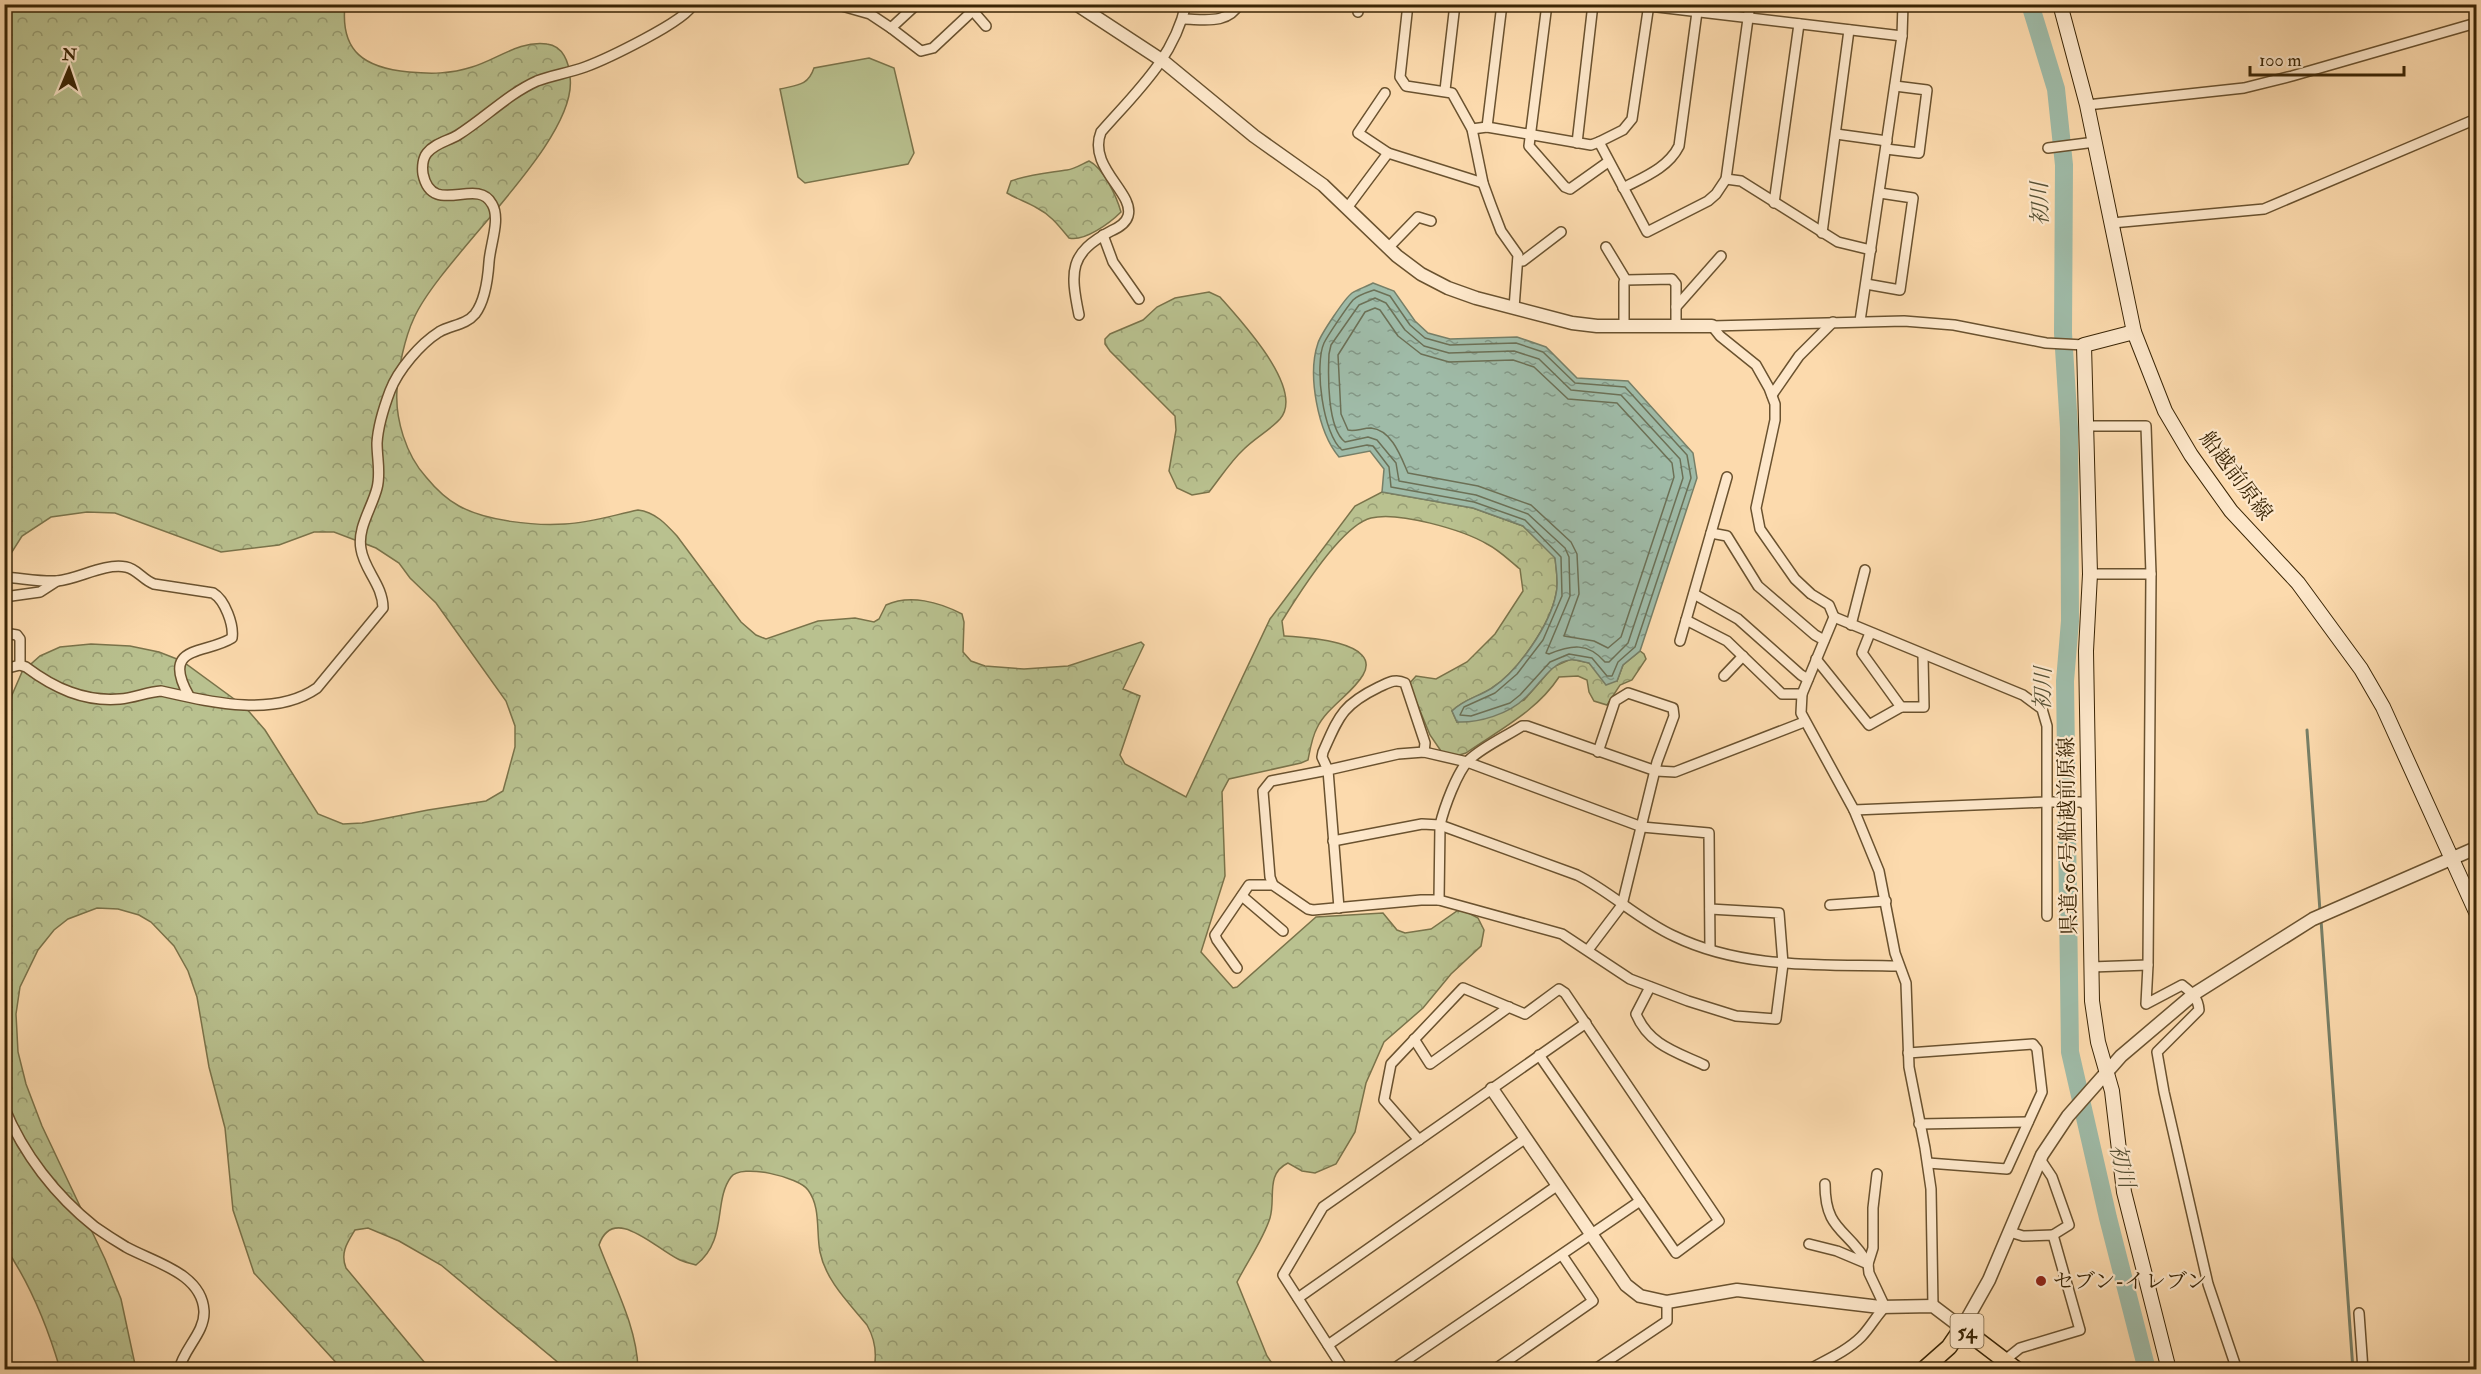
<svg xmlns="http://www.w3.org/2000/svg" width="2481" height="1374" font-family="'IM FELL Double Pica','Noto Serif JP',serif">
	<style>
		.forest { fill: url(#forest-crowns); stroke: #7a734a; stroke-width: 1.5 }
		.garden { fill: #b9c18f; stroke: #7a734a; stroke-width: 1.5 }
		.water { fill: url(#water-ripples); stroke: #777f67; stroke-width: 1.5 }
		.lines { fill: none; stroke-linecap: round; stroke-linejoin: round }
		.shore { stroke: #6c7056; stroke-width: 1.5 }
		.stream { stroke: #777f67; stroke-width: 3 }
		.river { stroke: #9fbba8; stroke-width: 18 }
		.minor-casing { stroke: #6a522f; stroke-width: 12 }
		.tertiary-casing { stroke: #6a522f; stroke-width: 15 }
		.secondary-casing { stroke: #3a2505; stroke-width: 16 }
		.primary-casing { stroke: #3a2505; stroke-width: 18 }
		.minor { stroke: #fde7ca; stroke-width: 9 }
		.tertiary { stroke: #fde7ca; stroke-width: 12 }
		.secondary { stroke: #fde7ca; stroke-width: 14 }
		.primary { stroke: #fcdaad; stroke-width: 15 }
		.poi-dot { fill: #8f2418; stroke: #fde7ca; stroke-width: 2 }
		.labels { text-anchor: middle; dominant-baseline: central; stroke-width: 4.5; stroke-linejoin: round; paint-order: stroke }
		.shield { fill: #fde7ca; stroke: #745f40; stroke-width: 1.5 }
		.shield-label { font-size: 20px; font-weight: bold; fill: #3a2505 }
		.street-label { font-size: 21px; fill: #3a2505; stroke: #fde7ca }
		.poi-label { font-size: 21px; fill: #3a2505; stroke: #fde7ca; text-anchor: start }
		.water-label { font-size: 22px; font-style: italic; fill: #585236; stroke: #fde7ca }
	</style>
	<defs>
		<pattern id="forest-crowns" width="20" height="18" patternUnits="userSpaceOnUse" patternTransform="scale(1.5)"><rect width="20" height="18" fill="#b9c18f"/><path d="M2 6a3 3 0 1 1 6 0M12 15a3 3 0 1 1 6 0" fill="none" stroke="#979d73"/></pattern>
		<pattern id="water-ripples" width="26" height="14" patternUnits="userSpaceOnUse" patternTransform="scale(1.5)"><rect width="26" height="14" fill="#9fbba8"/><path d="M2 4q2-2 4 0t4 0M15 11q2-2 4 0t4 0" fill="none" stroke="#839887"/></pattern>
	</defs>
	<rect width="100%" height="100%" fill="#fcdaad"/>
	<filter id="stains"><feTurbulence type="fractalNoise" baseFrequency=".00333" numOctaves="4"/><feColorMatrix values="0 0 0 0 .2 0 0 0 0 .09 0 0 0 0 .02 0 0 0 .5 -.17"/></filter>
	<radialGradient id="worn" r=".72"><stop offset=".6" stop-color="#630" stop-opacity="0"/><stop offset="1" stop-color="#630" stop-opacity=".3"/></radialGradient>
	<g class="forest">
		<path d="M 5,5 L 345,5 C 340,52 365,68 409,72 C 431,74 450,74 472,67 C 496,60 520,40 547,44 C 563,46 569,62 570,77 C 579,141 442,256 414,318 C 405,337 398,369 397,390 C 395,419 406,455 426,477 C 435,488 446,499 459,506 C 486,521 534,526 565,524 C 589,523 614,515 638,510 C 655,512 666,524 677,536 L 741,622 L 756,635 L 766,639 L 818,621 L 855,618 L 874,622 L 879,619 L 886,605 C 910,594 939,602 962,614 L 964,622 L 963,652 L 971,661 L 985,666 L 1024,669 L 1068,666 L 1141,642 L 1144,645 L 1123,689 L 1140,696 L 1120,755 L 1125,764 L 1186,797 L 1270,619 L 1355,506 L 1382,492 L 1473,508 L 1523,526 L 1555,557 C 1556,569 1559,583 1556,594 C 1550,625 1518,671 1492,688 C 1479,697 1464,699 1452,711 L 1457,722 L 1524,700 L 1553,667 L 1571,659 L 1589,663 L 1617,681 L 1623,665 L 1640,651 L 1644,654 L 1646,659 L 1632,680 L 1620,685 L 1607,705 L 1594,701 L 1589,692 L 1587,680 L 1578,676 L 1559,677 C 1537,711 1499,730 1466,753 L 1456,756 L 1443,754 L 1430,735 L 1409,684 L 1416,676 L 1436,679 L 1467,662 L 1495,634 L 1523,591 L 1520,569 C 1510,561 1499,550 1487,544 C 1463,530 1398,511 1371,518 C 1342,525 1298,595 1282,621 L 1284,636 C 1302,637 1383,641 1363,675 C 1352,694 1327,707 1317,728 C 1312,737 1310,750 1308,760 L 1301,763 L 1229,779 L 1222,792 L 1225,876 L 1201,952 L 1233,988 L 1237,987 L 1316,917 L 1383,913 L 1397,930 L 1405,933 L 1431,929 L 1457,911 L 1463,910 L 1478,918 L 1484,930 L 1481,946 L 1451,974 L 1423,1008 L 1384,1042 L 1366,1083 L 1355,1132 L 1336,1164 L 1315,1173 L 1302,1171 L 1288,1163 C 1265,1174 1276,1198 1270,1218 C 1263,1240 1247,1262 1237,1282 L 1267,1356 L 1276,1369 L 874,1369 C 877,1354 875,1339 867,1325 C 849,1303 826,1281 820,1252 C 816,1232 821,1207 808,1190 C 799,1177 741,1163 731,1177 C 713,1201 728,1240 696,1265 C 690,1263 683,1262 678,1259 C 655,1248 613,1204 599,1245 C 614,1285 637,1327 638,1369 L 566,1369 L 441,1265 L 399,1241 L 368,1228 L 355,1230 C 347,1243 340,1253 346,1268 L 430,1369 L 342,1369 L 254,1273 L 233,1210 L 225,1128 L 209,1067 L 197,997 L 188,971 L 174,946 L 151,922 L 139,915 L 118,909 L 97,908 L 68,919 L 54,930 L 38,950 L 20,987 L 16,1014 L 18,1052 L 26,1084 L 42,1126 L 105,1259 L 121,1299 L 136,1369 L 60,1369 C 47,1325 31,1285 5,1247 L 4,749 L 12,695 L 22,672 L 40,656 L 60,647 L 91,644 L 130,646 L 159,652 L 182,661 L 245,707 L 265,730 L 318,814 L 343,824 L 362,823 L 428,810 L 486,801 L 503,791 L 515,747 L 515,726 L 506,701 L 436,603 L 410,578 L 399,563 L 376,548 L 334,532 L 314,532 L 279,545 L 221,552 L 115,513 L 87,512 L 51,517 L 22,536 L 5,563 Z"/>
		<path d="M 1089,161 C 1104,168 1117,198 1121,212 C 1110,223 1084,242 1069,238 C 1059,226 1051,215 1037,208 C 1027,202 1017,199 1007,193 L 1011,181 C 1030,174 1047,173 1067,170 C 1075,169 1082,164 1089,161 Z"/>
		<path d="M 1209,292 L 1220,297 C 1239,319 1306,389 1280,419 C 1270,430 1255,438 1244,449 C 1230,462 1221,477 1209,492 L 1192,495 L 1177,488 L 1169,471 L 1176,430 L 1175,416 L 1110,351 L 1105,344 L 1105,339 L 1110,334 L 1143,320 L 1157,307 L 1175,298 Z"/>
	</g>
	<path class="garden" d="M 869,58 L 894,68 L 914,153 L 908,164 L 805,183 L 798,177 L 780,89 C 797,85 808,86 814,68 Z"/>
	<path class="water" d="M 1373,283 L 1394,291 L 1415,321 L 1428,333 L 1450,339 L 1517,337 L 1546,347 L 1577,378 L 1628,381 L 1693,453 L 1697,478 L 1640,651 L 1623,665 L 1617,681 L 1606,685 L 1589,663 C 1583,662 1576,659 1570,660 C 1551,662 1539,686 1525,698 C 1509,714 1479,723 1457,722 L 1452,711 C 1464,699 1478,697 1492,688 C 1518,671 1550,625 1556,594 C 1559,583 1556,569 1555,558 L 1523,526 L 1473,508 L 1382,492 L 1384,469 L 1370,451 L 1339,457 C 1318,432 1307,375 1318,343 C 1321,334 1345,298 1352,293 C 1358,289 1366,287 1373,283 Z"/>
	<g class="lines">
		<g class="shore">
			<path d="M 1374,290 L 1390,296 L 1410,325 L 1425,338 L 1450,345 L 1516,343 L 1543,352 L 1575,383 L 1625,387 L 1687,455 L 1691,478 L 1635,647 L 1618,662 L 1612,676 L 1607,676 L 1592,658 L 1569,654 L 1550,662 L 1520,695 L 1510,703 L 1471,716 L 1460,715 L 1464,707 L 1495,693 L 1517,674 L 1543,640 L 1562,596 L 1561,557 L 1525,520 L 1474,502 L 1391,487 L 1389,467 L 1373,446 L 1367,445 L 1342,450 C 1323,435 1314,365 1324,343 C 1328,335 1347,307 1353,300 C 1358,295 1368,292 1374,290 Z"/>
			<path d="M 1375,298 L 1386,303 L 1405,330 L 1424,346 L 1449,353 L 1514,351 L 1539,359 L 1571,390 L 1621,395 L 1680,459 L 1683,478 L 1628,643 L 1609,662 L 1605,662 C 1588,642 1571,645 1549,654 L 1546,653 L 1570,596 L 1569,557 L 1565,548 L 1528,514 L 1476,495 L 1399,481 L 1396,463 L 1377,440 L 1368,437 L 1345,442 C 1327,428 1328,375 1329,354 L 1331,345 L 1359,305 Z"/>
			<path d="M 1375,308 L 1380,310 L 1398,336 L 1421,354 L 1449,362 L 1513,360 L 1534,367 L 1568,399 L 1617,403 L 1672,463 L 1674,477 L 1621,637 L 1608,648 L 1594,641 L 1564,636 L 1579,594 L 1577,554 L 1571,542 L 1531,505 L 1478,486 L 1408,473 C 1401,457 1392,430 1371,428 C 1362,428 1355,432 1348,430 L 1341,414 L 1338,355 L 1365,312 Z"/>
		</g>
		<g class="stream">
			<path d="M 2307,730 L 2320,911"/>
			<path d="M 2321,920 L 2353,1370"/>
		</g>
		<path class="river" d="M 2030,4 L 2056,89 L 2064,165 L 2063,333 L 2069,428 L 2070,621 L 2065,681 L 2070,1052 L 2108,1218 L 2147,1370"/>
		<defs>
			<g id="minor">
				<path d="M 835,4 L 870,14 L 891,28 L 917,4"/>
				<path d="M 1408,4 L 1400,77 L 1406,86 L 1452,93 L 1472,129 L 1483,183 L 1491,205 L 1501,231 L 1518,255 L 1514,308"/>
				<path d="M 1547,4 L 1529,146 L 1565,187 L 1570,189 L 1608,162"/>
				<path d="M 1649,6 L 1902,36"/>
				<path d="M 973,11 L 986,26"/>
				<path d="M 1358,12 L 1359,4"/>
				<path d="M 1183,19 C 1203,19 1228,25 1239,4"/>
				<path d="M 891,28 L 921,51 L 933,48 L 980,4"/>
				<path d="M 1445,90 L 1455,4"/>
				<path d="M 1385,93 L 1358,133 L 1388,153 L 1483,183"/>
				<path d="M 2087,105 L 2244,88 L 2292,76 L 2476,23"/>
				<path d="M 1487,127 L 1502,4"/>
				<path d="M 1472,129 L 1487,127 L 1591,145 L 1599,142 L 1647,232 L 1708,201 L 1716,194 L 1726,179 L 1750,4"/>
				<path d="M 1836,134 L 1887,141"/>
				<path d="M 1599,142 L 1623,130 L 1632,119 L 1649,4"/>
				<path d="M 1577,143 L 1593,4"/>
				<path d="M 2048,148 L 2095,142"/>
				<path d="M 1886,149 L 1919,153 L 1927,90 L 1895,86"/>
				<path d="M 1726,179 L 1741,181 L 1838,242 L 1871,250"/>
				<path d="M 1623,188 C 1644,177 1668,168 1679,146 L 1697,12"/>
				<path d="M 1774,203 L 1799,24"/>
				<path d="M 1347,208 L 1388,153"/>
				<path d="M 2112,223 L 2264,209 L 2476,119"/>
				<path d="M 1822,233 L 1849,30"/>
				<path d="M 1103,235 L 1113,262 L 1139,299"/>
				<path d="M 1606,247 L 1626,280"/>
				<path d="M 1388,248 L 1418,217 L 1431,221"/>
				<path d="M 1518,261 L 1523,261 L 1561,232"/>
				<path d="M 1866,284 L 1900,290 L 1913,198 L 1880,193"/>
				<path d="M 1676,307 L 1721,256"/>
				<path d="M 1079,315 C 1070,271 1069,253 1111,231 C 1118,228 1126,223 1128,216 C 1135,193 1087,167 1101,132 C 1136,92 1174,58 1186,4"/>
				<path d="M 1860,321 L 1902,36 L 1903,4"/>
				<path d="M 1712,326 L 1720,336 L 1756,365 L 1769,388 L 1775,404 L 1775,420 L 1756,508 L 1760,529 L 1795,579 L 1811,594 L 1829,605 L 1834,617 L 1802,694 L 1801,713 L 1854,810 L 1879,871 L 1895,953 L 1906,983 L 1909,1067 L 1925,1148 L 1931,1189 L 1933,1306"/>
				<path d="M 1712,326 L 1904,321 L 1954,325 L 2046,343 L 2084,345"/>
				<path d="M 1624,327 L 1624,282 L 1626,280 L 1672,279 L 1676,284 L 1676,326"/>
				<path d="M 1772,395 L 1799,356 L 1833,322"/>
				<path d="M 2088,426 L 2146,426 L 2151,574 L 2148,965 L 2146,1004 L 2182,985 C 2191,992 2198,997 2199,1010 L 2157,1052 L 2164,1092 L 2208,1284 L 2237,1370"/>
				<path d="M 1711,533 L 1727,536 L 1758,586 L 1815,635 L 1824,640"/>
				<path d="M 2090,574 L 2151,574"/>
				<path d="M 4,577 C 21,578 40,582 57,581 C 79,579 103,563 126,567 C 137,569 143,580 154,584 L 213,593 C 225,600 234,625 232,638 C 205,655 160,644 189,696"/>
				<path d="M 1694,594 L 1738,619 L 1801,675 L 1808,679"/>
				<path d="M 4,597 L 40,592 L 57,581"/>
				<path d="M 1834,617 L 2023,695 L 2042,709 L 2047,726 L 2047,916"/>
				<path d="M 1686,620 L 1727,641 L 1782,694 L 1802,694"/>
				<path d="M 1851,625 L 1865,570"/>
				<path d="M 4,633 L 17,635 L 20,639 L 20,665"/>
				<path d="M 1870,633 L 1862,653 L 1901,707"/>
				<path d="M 1680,641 L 1727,477"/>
				<path d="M 1816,659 L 1869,725 L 1901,707 L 1924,707 L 1923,656"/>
				<path d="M 4,669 L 20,665 L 26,667 C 54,688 84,702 120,699 C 134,698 147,692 161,691 C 210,702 274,718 317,688 L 383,608 C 383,585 364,570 361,549 C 357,528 372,508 377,488 C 381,473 377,459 377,443 C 378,426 384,407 390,391 C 398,370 420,344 439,332 C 451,325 466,325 475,314 C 485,301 488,277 489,262 C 490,245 501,219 492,204 C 477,176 432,218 423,174 C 422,167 423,158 427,153 C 435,143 448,141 458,135 C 485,118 508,94 537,81 C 552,75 569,73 585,67 C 604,60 687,21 693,4"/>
				<path d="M 1724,676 L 1743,656"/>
				<path d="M 1854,810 L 2047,802 L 2081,802 L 2089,807"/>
				<path d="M 1333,841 L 1422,824 L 1440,825 L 1577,875 C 1611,892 1639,920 1674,936 C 1744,970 1823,964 1898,966"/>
				<path d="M 1273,885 L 1270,877 L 1263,791 L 1271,781 L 1328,770 L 1322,757 L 1323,752 C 1339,716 1342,705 1379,687 C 1388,683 1395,678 1405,683 L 1425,743 L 1424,752"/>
				<path d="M 1242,896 L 1283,931"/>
				<path d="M 1439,900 L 1440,825 C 1444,808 1457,772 1469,760 C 1484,746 1505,737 1522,726 L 1527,726 L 1656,771 L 1675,772 L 1804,722"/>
				<path d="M 4,905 L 5,903"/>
				<path d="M 1830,905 L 1886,901"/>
				<path d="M 1339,908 L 1328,770 L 1398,754 L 1424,752 L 1467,762 L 1642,827 L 1709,833 L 1710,949"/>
				<path d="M 1588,950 L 1622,905 L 1657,762 L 1674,716 L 1673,708 L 1628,693 L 1615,701 L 1598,752"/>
				<path d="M 2091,967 L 2148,965"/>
				<path d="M 1237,968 L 1217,940 L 1215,935 L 1249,885 L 1273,885 L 1308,909 L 1313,910 L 1421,900 L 1439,900 L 1562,934 L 1630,979 L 1688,1001 L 1736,1016 L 1776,1019 L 1783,964 L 1779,913 L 1710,909"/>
				<path d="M 1650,987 L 1636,1014 C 1649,1045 1676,1052 1704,1065"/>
				<path d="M 1414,1039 L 1430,1064 L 1509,1007"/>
				<path d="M 1908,1053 L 2033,1044 L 2037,1049 L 2042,1092 L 2007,1169 L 1928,1163"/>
				<path d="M 4,1107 C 23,1154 56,1196 95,1227 C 105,1234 116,1241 126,1247 C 153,1262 202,1273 204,1311 C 205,1333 183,1349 179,1370"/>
				<path d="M 1919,1124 L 2028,1122"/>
				<path d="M 1419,1140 L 1384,1100 L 1391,1064 L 1463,988 L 1525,1014 L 1559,989 L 1565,993 L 1719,1221 L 1676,1253 L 1539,1055"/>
				<path d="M 2040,1159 L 2052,1177 L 2069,1225 L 2053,1235"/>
				<path d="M 1825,1184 C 1825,1232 1848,1228 1868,1264"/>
				<path d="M 1809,1244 L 1837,1251 L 1868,1264"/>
				<path d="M 1298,1298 L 1526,1138"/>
				<path d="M 2359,1313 L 2363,1370"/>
				<path d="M 1328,1345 L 1558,1185"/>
				<path d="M 2005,1360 L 2020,1348 L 2080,1330 L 2053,1235 L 2023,1236 L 2010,1232"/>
				<path d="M 1344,1370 L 1283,1275 L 1323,1207 L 1586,1023"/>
				<path d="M 1392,1370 L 1640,1201"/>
				<path d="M 1494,1370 L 1593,1301 L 1562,1255"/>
				<path d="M 1594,1370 L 1667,1321 L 1667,1302"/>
				<path d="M 1808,1370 C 1826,1360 1847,1351 1861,1337 C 1870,1328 1876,1316 1885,1307 L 1869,1273 L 1868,1264 L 1873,1248 L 1873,1208 L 1877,1174"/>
			</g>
			<g id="tertiary">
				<path d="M 1076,4 L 1163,61 L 1254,136 L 1323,185 L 1397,256 L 1421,274 L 1448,288 L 1476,298 L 1572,323 L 1597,326 L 1712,326"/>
				<path d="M 1492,1089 L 1626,1285 L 1640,1296 L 1667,1302 L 1737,1290 L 1880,1307 L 1933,1306 L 1962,1328 L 1989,1280 L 2042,1155 L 2068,1116 L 2121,1056 L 2194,994 L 2313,919 L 2476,848"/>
			</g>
			<g id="secondary">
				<path d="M 2060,4 L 2087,105 L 2134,332 L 2165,411 L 2191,455 L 2231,511 L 2298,583 L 2361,669 L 2383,707 L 2476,912"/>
				<path d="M 2134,332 L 2084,345 L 2090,574 L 2086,651 L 2092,1001 L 2098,1042 L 2112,1091 L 2124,1192 L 2169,1370"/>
			</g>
			<path id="primary" d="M 1923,1370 L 1949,1347 L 1962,1328 L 2017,1370"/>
		</defs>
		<use href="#minor" class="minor-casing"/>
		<use href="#tertiary" class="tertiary-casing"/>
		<use href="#secondary" class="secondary-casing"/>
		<use href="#primary" class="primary-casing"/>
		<use href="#minor" class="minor"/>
		<use href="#tertiary" class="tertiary"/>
		<use href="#secondary" class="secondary"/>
		<use href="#primary" class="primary"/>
	</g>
	<circle class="poi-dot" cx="2041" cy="1281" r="6"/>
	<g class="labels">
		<rect class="shield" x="1950.5" y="1314" width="33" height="34" rx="4.5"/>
		<g class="shield-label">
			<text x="1967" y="1331">54</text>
		</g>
		<g class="street-label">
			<text transform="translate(2236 476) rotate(53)">船越前原線</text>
			<text transform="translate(2068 836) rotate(-91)">県道506号船越前原線</text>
		</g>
		<g class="poi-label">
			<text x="2053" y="1281">セブン-イレブン</text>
		</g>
		<g class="water-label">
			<text transform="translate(2040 204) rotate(-91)">初川</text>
			<text transform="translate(2043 689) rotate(-89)">初川</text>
			<text transform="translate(2122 1166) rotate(76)">初川</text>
		</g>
	</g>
	<rect width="2481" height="1374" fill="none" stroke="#fcdaad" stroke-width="24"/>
	<rect x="6" y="6" width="2469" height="1362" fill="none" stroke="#3a2505" stroke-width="3"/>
	<rect x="12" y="12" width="2457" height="1350" fill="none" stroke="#3a2505" stroke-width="1.5"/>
	<g transform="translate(69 69) rotate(2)" stroke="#fde7ca" stroke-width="4.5" paint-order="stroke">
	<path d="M0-4.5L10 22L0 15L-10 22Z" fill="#3a2505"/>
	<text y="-9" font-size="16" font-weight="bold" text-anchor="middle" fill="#3a2505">N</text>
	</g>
	<path d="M2250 66v9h154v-9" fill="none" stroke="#3a2505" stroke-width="3"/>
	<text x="2259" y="66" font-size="18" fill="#3a2505" stroke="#fde7ca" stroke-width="4.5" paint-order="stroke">100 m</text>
	<rect width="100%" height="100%" filter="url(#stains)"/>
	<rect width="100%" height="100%" fill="url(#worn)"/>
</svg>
